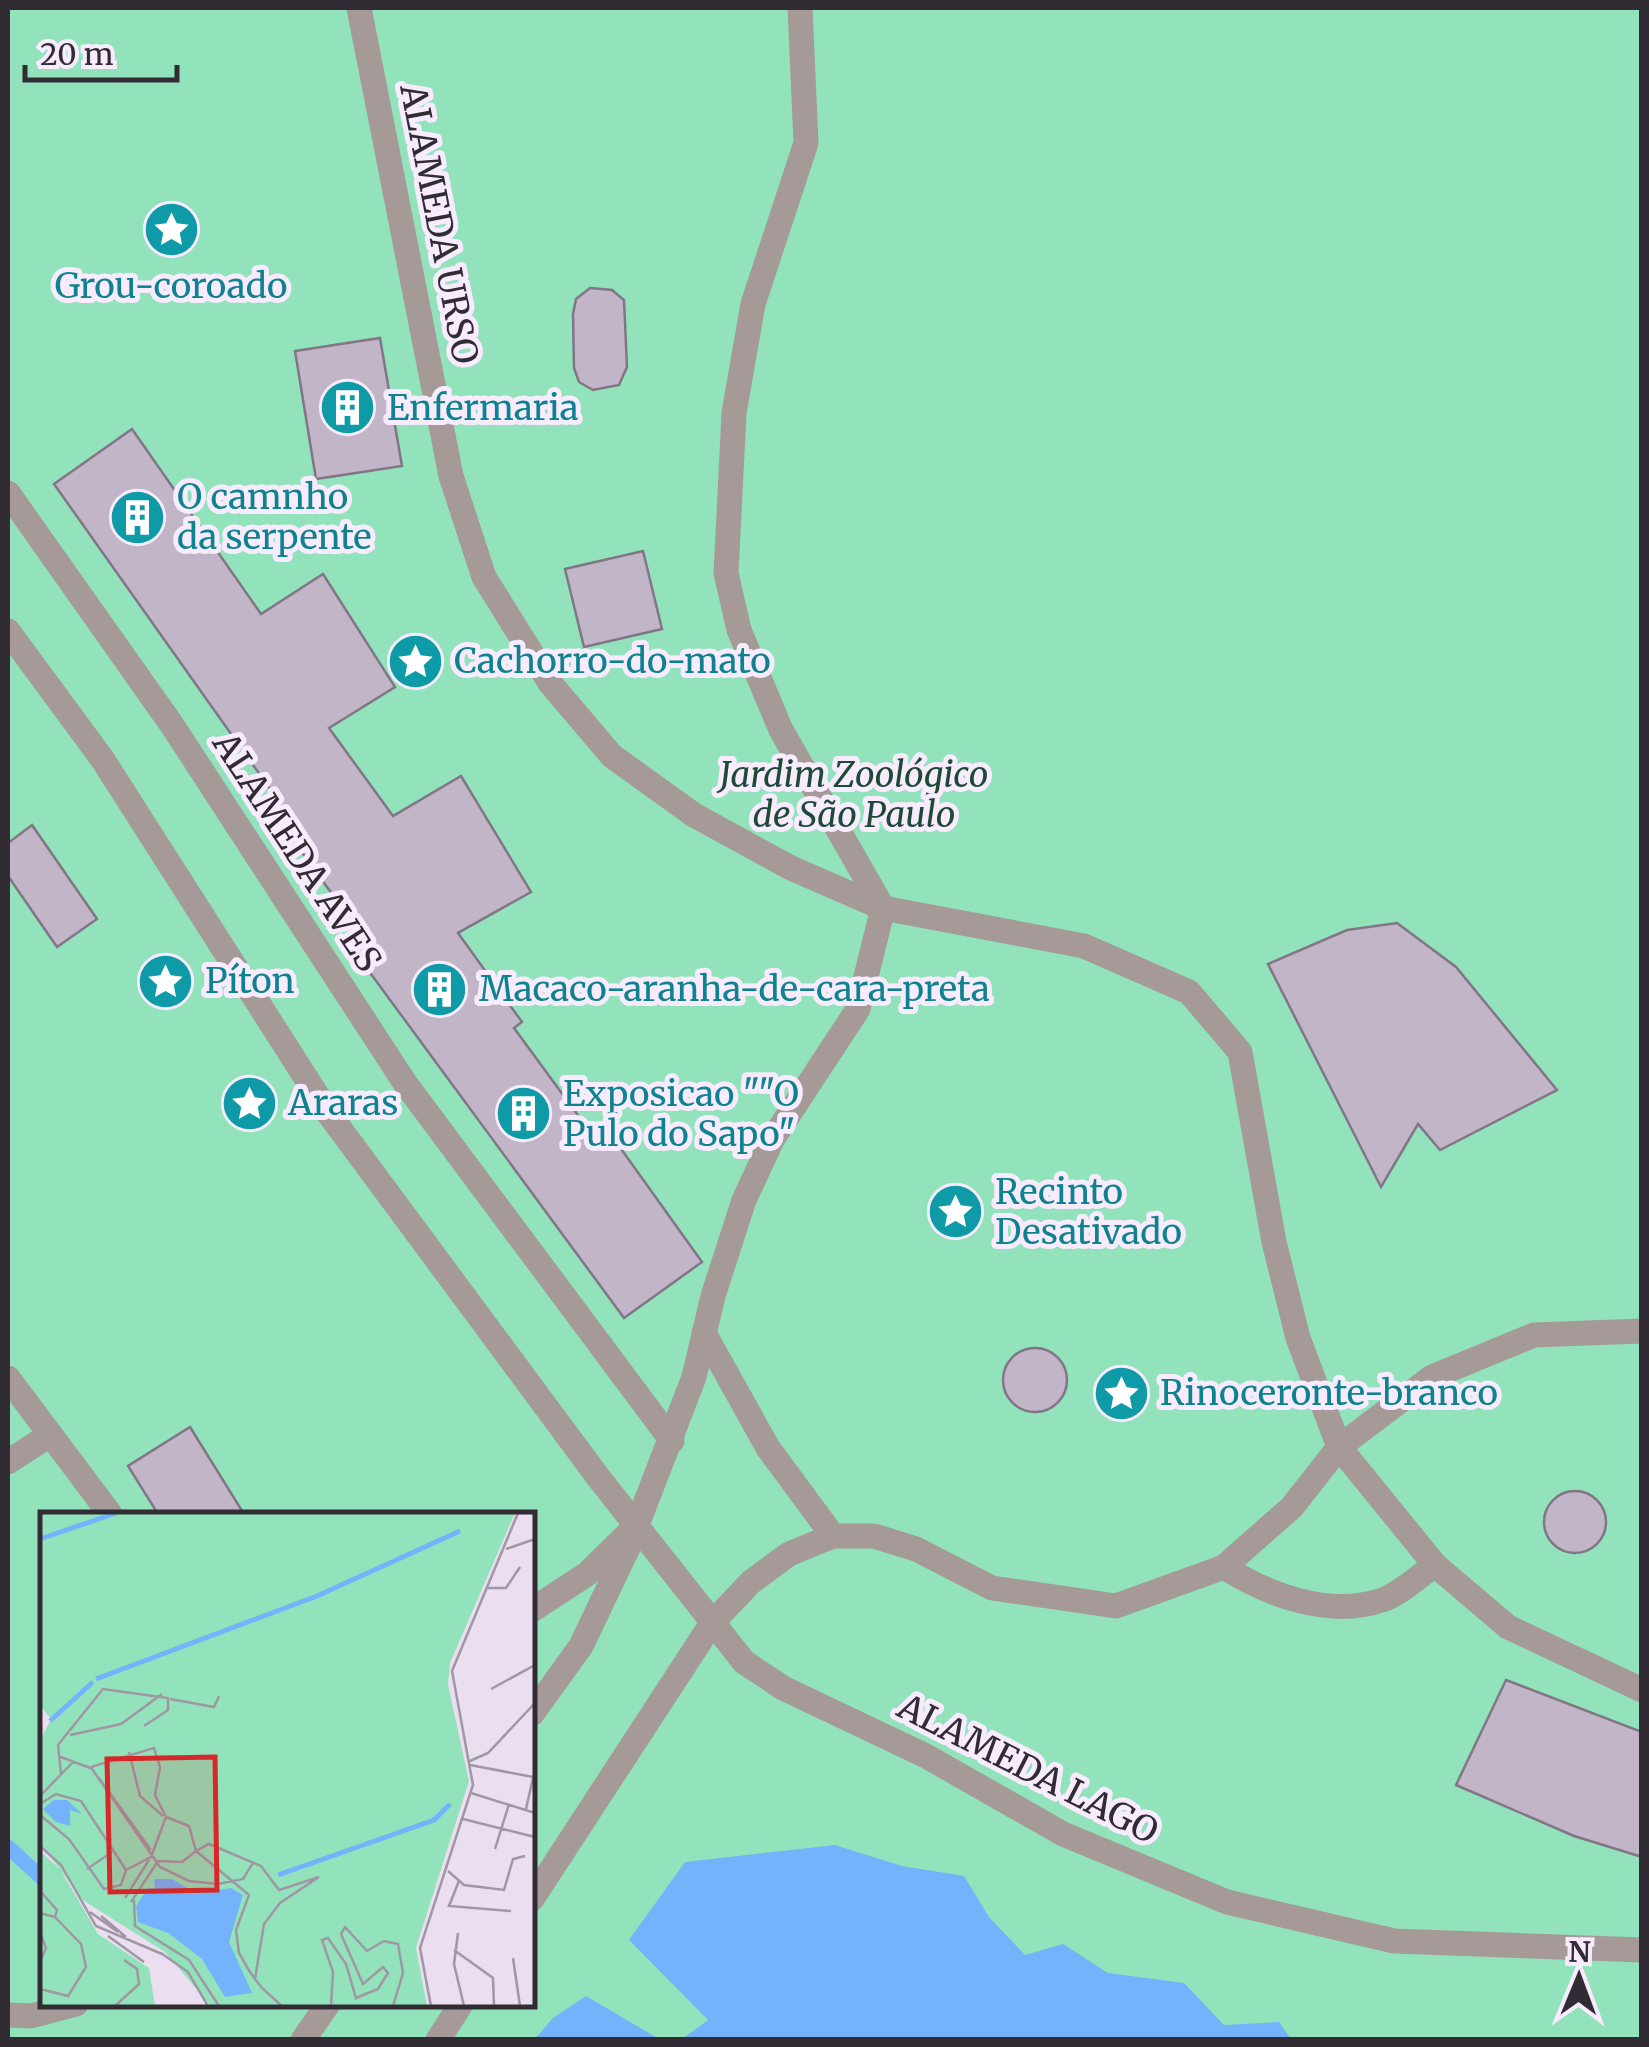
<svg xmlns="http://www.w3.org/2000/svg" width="1649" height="2047" font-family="Merriweather,serif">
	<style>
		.green { fill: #92e3bb; fill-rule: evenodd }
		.water { fill: #74b3fb }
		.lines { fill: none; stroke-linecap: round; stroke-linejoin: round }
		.stream { stroke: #74b3fb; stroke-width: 15 }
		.building { fill: #c1b5c7; stroke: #817686; stroke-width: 2.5 }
		.minor { stroke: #a59a98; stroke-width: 25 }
		.labels { text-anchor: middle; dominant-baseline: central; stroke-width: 10; stroke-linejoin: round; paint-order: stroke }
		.street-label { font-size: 35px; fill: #312c33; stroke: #f8ebfe }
		.culture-label { font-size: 35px; fill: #0d838f; stroke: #f8ebfe; text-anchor: start }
		.park-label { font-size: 35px; font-style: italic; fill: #1c4a35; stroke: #f8ebfe }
		.inset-river { fill: none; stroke: #74b3fb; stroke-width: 5 }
		.inset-road { fill: none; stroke: #a097a4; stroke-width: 2.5 }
		.view { fill: #d62828; fill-opacity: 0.15; stroke: #d62828; stroke-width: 5 }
		.inset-edge { fill: none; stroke: #312c33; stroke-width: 5 }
	</style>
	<rect width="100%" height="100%" fill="#eadef0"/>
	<path class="green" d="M 8,8 L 1641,8 L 1641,2039 L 8,2040 ZM 42,1514 L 532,1514 L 532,2004 L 42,2004 Z"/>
	<g class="water">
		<path d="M 835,1845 L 902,1866 L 964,1876 L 989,1917 L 1025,1955 L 1063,1944 L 1108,1973 L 1184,1983 L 1224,2025 L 1279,2022 L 1291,2039 L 682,2039 L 708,2020 L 629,1940 L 685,1862 Z"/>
		<path d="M 586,1996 L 659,2039 L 535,2039 L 553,2018 Z"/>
	</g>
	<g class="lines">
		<path class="stream" d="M 8,1847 L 42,1878"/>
	</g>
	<g class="building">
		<path d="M 590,288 L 612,290 L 624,300 L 627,367 L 619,385 L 593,390 L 579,382 L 574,368 L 573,314 L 576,299 Z"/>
		<path d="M 380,338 L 402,466 L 316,479 L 295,351 Z"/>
		<path d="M 132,429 L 261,614 L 323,574 L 395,687 L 329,728 L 393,816 L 461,776 L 531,892 L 458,933 L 522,1022 L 514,1028 L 602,1148 L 614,1139 L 702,1262 L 624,1318 L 357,955 L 370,946 L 265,802 L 275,796 L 54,484 Z"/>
		<path d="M 643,551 L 662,629 L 584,647 L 565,569 Z"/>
		<path d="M 32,825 L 97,919 L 57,947 L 8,876 L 8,843 Z"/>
		<path d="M 1397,923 L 1456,967 L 1557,1090 L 1440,1150 L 1418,1124 L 1381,1187 L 1268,964 L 1347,930 Z"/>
		<circle cx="1035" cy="1380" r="32"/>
		<path d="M 190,1427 L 244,1514 L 158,1514 L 128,1466 Z"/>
		<circle cx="1575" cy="1522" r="31"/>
		<path d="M 1506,1680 L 1642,1732 L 1642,1857 L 1574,1836 L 1456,1785 Z"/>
	</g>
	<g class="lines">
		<g class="minor">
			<path d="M 359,8 L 451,476 L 484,577 L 550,683 L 612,756 L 694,815 L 791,868 L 883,908"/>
			<path d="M 800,8 L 806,143 L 753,304 L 734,413 L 726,573 L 739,630 L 781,730 L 883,908"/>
			<path d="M 8,493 L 172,725 L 405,1083 L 672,1441"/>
			<path d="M 8,631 L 103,760 L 329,1114 L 598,1477 L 744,1662 L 783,1688 L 926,1756 L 1063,1834 L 1227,1902 L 1394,1941 L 1642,1950"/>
			<path d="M 1642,1331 L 1534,1335 L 1432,1377 L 1339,1447 L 1435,1565 L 1508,1627 L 1642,1690"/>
			<path d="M 704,1333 L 768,1448 L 833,1536"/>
			<path d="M 8,1378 L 110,1514"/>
			<path d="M 8,1462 L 48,1436"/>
			<path d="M 1224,1567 C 1268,1595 1329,1618 1382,1600 C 1400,1594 1419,1576 1435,1565"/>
			<path d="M 532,1610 L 587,1574 L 637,1525 L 694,1377 L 713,1296 L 744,1200 L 772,1140 L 858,1009 L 883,908 L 1084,946 L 1189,992 L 1240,1052 L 1274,1242 L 1298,1338 L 1339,1447 L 1292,1507 L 1224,1567 L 1116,1606 L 992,1588 L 916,1549 L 874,1536 L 833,1536 L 789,1554 L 751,1582 L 712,1623 L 532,1899"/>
			<path d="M 532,1714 L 581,1646 L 632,1539"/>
			<path d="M 8,2015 L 31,2016 L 76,2004"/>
			<path d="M 303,2040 L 328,2004"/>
			<path d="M 438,2040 L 461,2004"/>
		</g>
	</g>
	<defs>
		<symbol id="sight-disc" viewBox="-11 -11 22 22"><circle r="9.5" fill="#0f9aa8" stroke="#f8ebfe"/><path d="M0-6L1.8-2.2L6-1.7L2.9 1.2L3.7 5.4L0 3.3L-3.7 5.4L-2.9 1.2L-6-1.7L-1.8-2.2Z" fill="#fff"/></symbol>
		<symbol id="building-disc" viewBox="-11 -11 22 22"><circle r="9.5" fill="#0f9aa8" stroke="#f8ebfe"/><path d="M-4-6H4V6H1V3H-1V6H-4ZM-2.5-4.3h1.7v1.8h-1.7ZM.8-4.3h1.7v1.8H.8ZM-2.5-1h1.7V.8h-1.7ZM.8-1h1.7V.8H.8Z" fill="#fff"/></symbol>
	</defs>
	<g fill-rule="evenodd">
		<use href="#sight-disc" x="140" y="198" width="63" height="63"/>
		<use href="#building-disc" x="316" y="376" width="63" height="63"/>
		<use href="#building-disc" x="106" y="486" width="63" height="63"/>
		<use href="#sight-disc" x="384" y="630" width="63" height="63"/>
		<use href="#sight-disc" x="134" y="950" width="63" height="63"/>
		<use href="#building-disc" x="408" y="958" width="63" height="63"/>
		<use href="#sight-disc" x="218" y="1072" width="63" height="63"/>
		<use href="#building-disc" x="492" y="1082" width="63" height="63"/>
		<use href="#sight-disc" x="924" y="1180" width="63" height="63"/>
		<use href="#sight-disc" x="1090" y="1362" width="63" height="63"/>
	</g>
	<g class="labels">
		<g class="street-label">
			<text transform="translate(439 224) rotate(79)">ALAMEDA URSO</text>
			<text transform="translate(297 852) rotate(57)">ALAMEDA AVES</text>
			<text transform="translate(1028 1769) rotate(27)">ALAMEDA LAGO</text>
		</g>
		<g class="culture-label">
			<text x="171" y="286" text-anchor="middle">Grou-coroado</text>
			<text x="387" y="408">Enfermaria</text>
			<text x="177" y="497">O camnho<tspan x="177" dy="40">da serpente</tspan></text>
			<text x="454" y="661">Cachorro-do-mato</text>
			<text x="205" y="981">Píton</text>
			<text x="479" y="989">Macaco-aranha-de-cara-preta</text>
			<text x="563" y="1094">Exposicao ""O<tspan x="563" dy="40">Pulo do Sapo"</tspan></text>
			<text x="288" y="1103">Araras</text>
			<text x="995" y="1192">Recinto<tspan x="995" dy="40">Desativado</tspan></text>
			<text x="1160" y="1393">Rinoceronte-branco</text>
		</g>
		<g class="park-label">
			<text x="854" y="775">Jardim Zoológico<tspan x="854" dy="40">de São Paulo</tspan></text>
		</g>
	</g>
	<g transform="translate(40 1512)">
		<rect width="495" height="495" fill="#eadef0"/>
		<path d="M 0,1 L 475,1 L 410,151 L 408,173 L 429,269 L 376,436 L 387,494 L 171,494 L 125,440 L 44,389 L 0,331 L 2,225 L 11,207 L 0,193 ZM 0,339 L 20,357 L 58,422 L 109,456 L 115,494 L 0,494 Z" fill="#92e3bb"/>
		<path d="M 14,288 L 27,288 L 42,302 L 30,298 L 30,314 L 16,310 L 3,297 ZM 114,367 L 132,367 L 156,381 L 191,376 L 203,383 L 189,430 L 212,481 L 185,485 L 162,447 L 128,421 L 98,410 L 96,394 L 108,376 L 115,377 Z" fill="#74b3fb"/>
		<path class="inset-river" d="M 0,27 L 76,1M 56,167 L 277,84 L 420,19M 10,209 L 53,170M 238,363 L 394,308 L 410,292"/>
		<path class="inset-road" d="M 466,37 L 495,27M 448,76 L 466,76 L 480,55M 451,177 L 495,153M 130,187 L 174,195 L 179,184M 30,223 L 81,212 L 122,182M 89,240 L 100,284 L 123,304M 18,244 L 53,257M 430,249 L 448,241 L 495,191M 430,253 L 493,265M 51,255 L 114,236 L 120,255 L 115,283 L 126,305M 52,257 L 120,355 L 149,369 L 178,372 L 203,367 L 213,351M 21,261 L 18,233 L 63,177 L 128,186 L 128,198 L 104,214M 59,266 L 111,338M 431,281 L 495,301M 0,284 L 34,249M 0,292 L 16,282 L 41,289 L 86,358M 486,297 L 493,266M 0,303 L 29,327 L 64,377 L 81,373 L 86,358M 423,307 L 495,325M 0,334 L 21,353 L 56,414 L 122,442M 455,337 L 469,292M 47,357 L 72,340M 86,358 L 111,345 L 126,305 L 149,314 L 156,339 L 142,350 L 118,349 L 91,390M 408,359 L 424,373 L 464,378 L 473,347 L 485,344M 419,369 L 409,394 L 471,399M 0,379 L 17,398 L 15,405M 85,386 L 109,348M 94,388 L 95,414 L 149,448 L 179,494M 50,400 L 78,420M 0,401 L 15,405 L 41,432 L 46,455 L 28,484 L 0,477M 61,404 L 86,425M 0,420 L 6,436 L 0,450M 418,421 L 414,452 L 424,494M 68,424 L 104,450M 414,438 L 453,466 L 454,494M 121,441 L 148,460 L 168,494M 473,446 L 480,494M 215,467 L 224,412 L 240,391 L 279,365 L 239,378 L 221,354 L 169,332 L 156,339 L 209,383 L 196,418 L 199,441 L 210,460 L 215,467 L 222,476 L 242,494M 75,494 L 99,472 L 97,457 L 84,448M 291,494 L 293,460 L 282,428 L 288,426 L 306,452 L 316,486 L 338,477 L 348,461 L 343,455 L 323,472 L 301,422 L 305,415 L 327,439 L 344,429 L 358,432 L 363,461 L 353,494M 391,494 L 380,436 L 433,273 L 412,159 L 478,1"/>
		<path class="view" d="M 175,245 L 177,378 L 70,380 L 67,247 Z"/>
		<rect width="495" height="495" class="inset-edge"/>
	</g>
	<rect width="1649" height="2047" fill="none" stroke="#312c33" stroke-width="20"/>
	<g transform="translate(1579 1977) rotate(1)" stroke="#f8ebfe" stroke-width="8" paint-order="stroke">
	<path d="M0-8L18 38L0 25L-18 38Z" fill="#312c33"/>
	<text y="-15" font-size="28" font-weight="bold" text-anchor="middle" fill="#312c33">N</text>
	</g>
	<path d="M25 65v15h152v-15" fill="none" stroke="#312c33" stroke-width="5"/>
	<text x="40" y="65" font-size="30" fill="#312c33" stroke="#f8ebfe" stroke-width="8" paint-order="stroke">20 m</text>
</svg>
